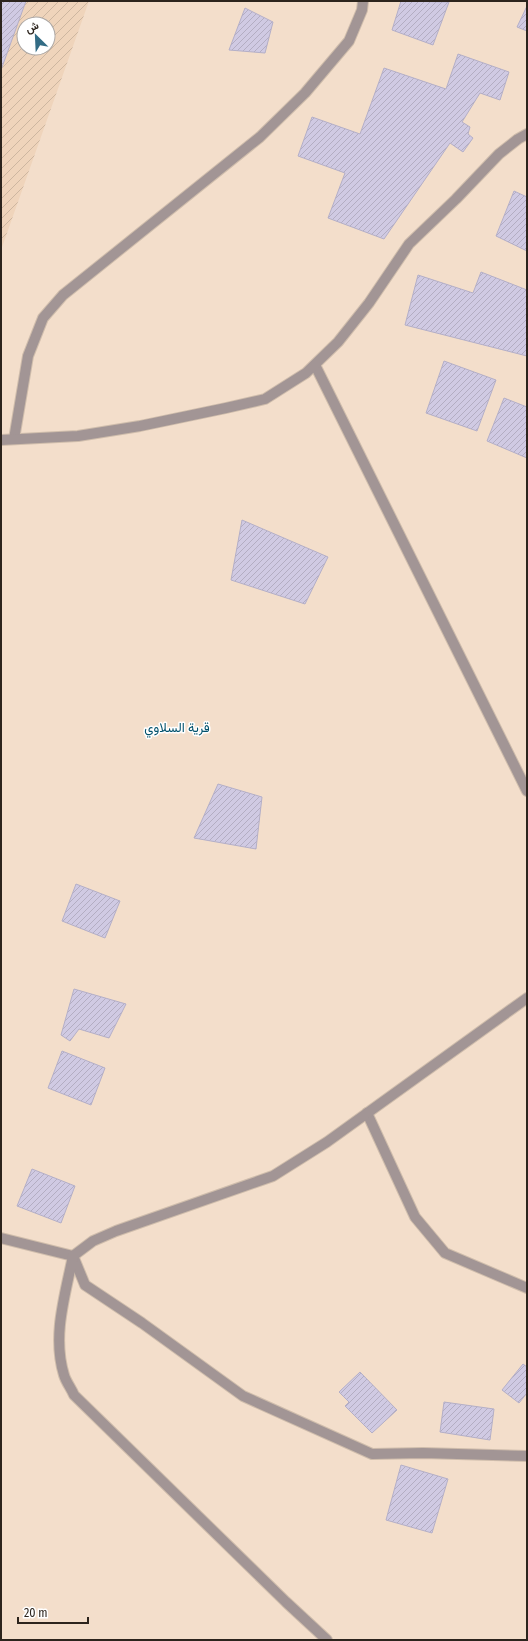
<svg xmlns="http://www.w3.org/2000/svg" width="528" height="1641" font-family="'Fira Sans Condensed',Vazirmatn,sans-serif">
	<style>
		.industrial { fill: url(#industrial-furrows); fill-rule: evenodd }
		.building { fill: url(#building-hatch); stroke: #b4afc7 }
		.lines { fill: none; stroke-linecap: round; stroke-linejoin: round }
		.street-casing { stroke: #cfbdac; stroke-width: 12 }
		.street { stroke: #a29595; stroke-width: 10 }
		.labels { text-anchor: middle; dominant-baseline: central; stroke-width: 3; stroke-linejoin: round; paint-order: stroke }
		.quarter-label { font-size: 13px; fill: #00516c; stroke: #fff }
	</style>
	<defs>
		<pattern id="industrial-furrows" width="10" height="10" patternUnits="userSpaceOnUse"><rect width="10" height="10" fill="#efd4bb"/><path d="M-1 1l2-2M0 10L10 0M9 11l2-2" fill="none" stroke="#cdb6a0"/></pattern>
		<pattern id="building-hatch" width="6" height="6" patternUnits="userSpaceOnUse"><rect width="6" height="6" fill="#d0cae3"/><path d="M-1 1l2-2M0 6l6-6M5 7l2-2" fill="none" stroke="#b3adc2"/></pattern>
	</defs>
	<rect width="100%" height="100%" fill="#f3decb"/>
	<path class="industrial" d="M 1,1 L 89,1 L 1,250 ZM 24,24 L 48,24 L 48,48 L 24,48 Z"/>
	<g class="building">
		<path d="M 1,1 L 26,1 L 1,70 Z"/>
		<path d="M 401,1 L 449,2 L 433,45 L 392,30 Z"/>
		<path d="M 527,6 L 527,31 L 517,27 Z"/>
		<path d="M 245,8 L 273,22 L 265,53 L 229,50 Z"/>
		<path d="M 458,54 L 509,72 L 500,100 L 480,93 L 462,122 L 470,127 L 468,134 L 473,138 L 463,152 L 450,143 L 384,239 L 328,218 L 345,173 L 298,156 L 312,117 L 360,134 L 384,68 L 446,89 Z"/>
		<path d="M 514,191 L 527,197 L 527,251 L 496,236 Z"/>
		<path d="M 481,272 L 527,290 L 527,356 L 405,325 L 418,275 L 473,293 Z"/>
		<path d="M 444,361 L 496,380 L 477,431 L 426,413 Z"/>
		<path d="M 504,398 L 527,407 L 527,458 L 487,441 Z"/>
		<path d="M 242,520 L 328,557 L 305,604 L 231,580 Z"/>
		<path d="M 218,784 L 262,797 L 256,849 L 194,838 Z"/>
		<path d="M 76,884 L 120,901 L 105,938 L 62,921 Z"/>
		<path d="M 74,989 L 126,1004 L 109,1038 L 79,1029 L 70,1041 L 61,1035 Z"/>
		<path d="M 62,1051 L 105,1068 L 91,1105 L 48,1088 Z"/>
		<path d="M 32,1169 L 75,1186 L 61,1223 L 17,1206 Z"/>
		<path d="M 523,1364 L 527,1367 L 527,1393 L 519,1403 L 502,1390 Z"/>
		<path d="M 360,1372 L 397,1410 L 372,1433 L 345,1406 L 349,1402 L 339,1392 Z"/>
		<path d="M 444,1402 L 494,1409 L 490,1440 L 440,1432 Z"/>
		<path d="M 401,1465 L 448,1479 L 432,1533 L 386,1520 Z"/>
	</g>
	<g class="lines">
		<defs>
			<g id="street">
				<path d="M 315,365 L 527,791"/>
				<path d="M 14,439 L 28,356 L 43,318 L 63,295 L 260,137 L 305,93 L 349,41 L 362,10 L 363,1"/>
				<path d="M 1,440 L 78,436 L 140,426 L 226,408 L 265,399 L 306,373 L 338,342 L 369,303 L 409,244 L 456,199 L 499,154 L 518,139 L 527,134"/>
				<path d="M 367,1113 L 415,1217 L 445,1253 L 527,1288"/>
				<path d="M 1,1238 L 73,1256"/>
				<path d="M 73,1256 L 85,1285 L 142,1323 L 243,1396 L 372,1454 L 423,1453 L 527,1456"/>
				<path d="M 327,1640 L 286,1602 L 74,1395 C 71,1388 66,1382 64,1375 C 52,1336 65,1296 73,1256 L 93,1241 L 116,1231 L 273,1176 L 327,1142 L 527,998"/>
			</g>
		</defs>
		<use href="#street" class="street-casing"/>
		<use href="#street" class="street"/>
	</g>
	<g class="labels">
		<g class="quarter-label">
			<text x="177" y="727">قرية السلاوي</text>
		</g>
	</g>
	<rect width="528" height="1641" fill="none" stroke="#2c241d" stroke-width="4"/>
	<g transform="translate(36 36) rotate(336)"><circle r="19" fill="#ffffff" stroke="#aba7a5"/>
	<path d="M0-3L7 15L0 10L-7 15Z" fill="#336c85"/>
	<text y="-6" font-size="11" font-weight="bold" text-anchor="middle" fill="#2c241d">ش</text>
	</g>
	<path d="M18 1617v6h70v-6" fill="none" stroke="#2c241d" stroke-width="2"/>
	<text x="24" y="1617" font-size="12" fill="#2c241d" stroke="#ffffff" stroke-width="3" paint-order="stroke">20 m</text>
</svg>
